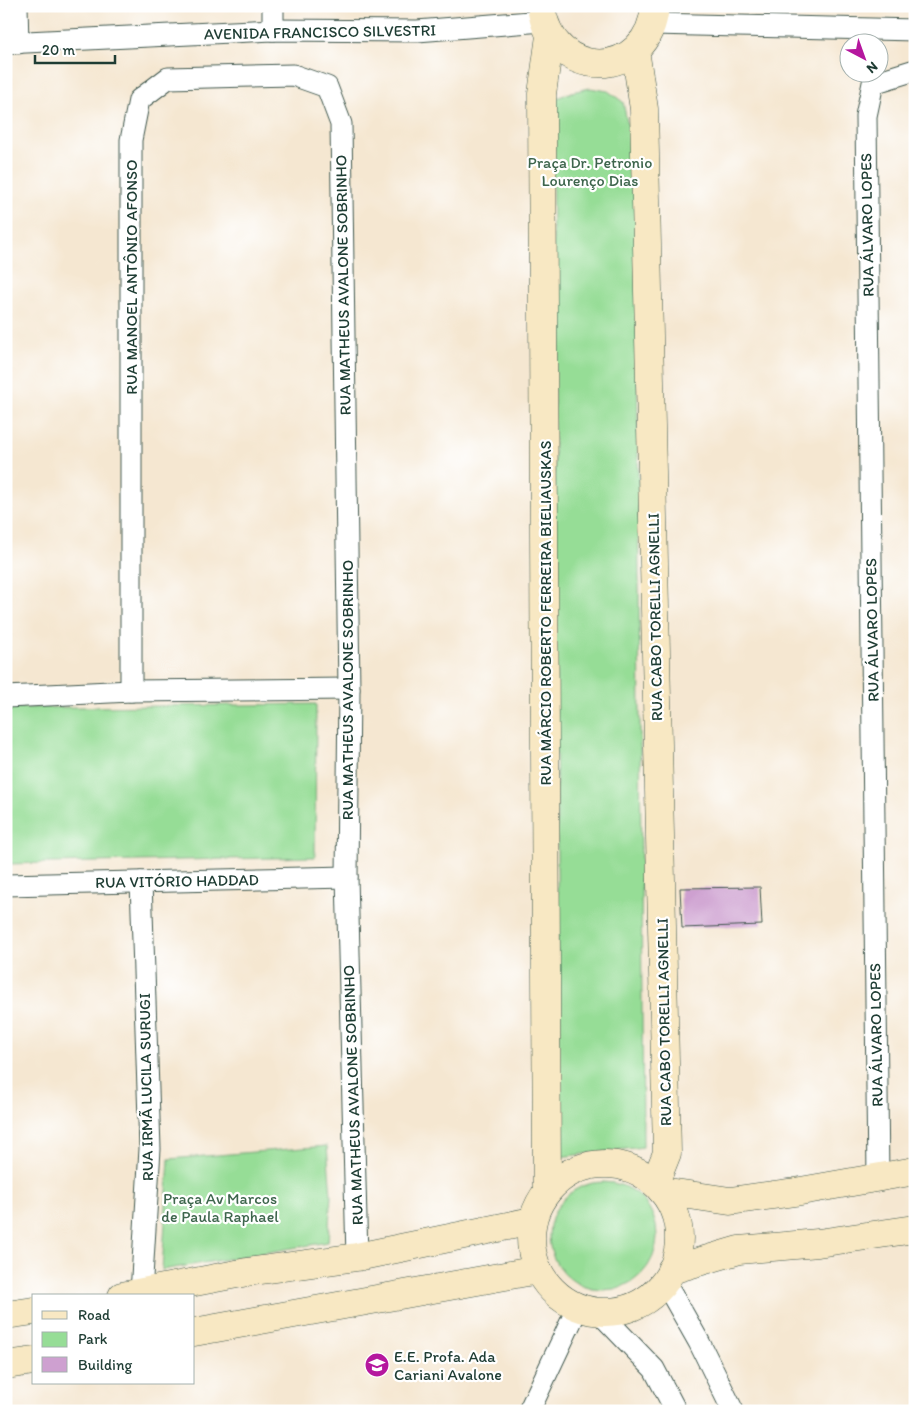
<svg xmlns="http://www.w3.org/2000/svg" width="921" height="1417" font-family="Itim,sans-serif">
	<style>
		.green { fill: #96dd96; stroke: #5a8d65 }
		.building { fill: #cea0d0 }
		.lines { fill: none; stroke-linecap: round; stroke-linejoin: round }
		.street-casing { stroke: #3f564c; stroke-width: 23 }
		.secondary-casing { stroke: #3f564c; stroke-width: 29 }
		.street { stroke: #fff; stroke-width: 21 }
		.secondary { stroke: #f8e8c3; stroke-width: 28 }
		.labels { text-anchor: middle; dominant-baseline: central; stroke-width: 4.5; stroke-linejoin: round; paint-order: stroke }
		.street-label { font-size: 16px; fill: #1f3d34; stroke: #fff }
		.park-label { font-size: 16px; fill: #3d654c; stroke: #fff }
		.poi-label { font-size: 16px; fill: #1f3d34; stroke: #fff; text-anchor: start }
	</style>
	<rect width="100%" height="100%" fill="#fff"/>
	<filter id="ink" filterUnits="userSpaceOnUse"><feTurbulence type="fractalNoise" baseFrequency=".02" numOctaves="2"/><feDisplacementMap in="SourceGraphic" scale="10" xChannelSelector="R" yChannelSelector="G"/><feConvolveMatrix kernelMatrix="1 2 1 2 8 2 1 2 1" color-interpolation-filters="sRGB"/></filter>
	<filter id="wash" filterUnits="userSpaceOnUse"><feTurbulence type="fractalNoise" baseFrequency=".0096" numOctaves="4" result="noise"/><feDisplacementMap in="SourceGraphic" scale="20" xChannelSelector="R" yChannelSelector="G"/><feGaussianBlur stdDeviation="1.12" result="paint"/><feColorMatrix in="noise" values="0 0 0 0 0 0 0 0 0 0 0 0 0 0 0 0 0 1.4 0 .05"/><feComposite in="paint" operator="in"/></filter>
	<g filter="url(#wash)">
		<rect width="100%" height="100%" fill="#f5e7d1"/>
		<g class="green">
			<path d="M 590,88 L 608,91 L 623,102 L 636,166 L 643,1147 L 559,1157 L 552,100 L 572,92 Z"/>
			<path d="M 316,704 L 315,857 L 6,864 L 6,708 Z"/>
			<path d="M 327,1146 L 331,1195 L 328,1242 L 162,1270 L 169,1159 Z"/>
			<circle cx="603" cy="1236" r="54"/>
		</g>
		<g id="blocks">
			<path class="building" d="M 760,887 L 762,925 L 682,928 L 680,888 Z"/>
		</g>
	</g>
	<g filter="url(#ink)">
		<use href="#blocks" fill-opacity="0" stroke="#3f564c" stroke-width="1"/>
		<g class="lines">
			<defs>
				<g id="street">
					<path d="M 17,6 L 18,43"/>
					<path d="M 653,24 L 915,30"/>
					<path d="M 273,30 L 273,6"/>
					<path d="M 6,43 L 273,30 L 417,31 L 543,21"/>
					<path d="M 131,691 L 131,140 L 139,100 L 168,78 L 293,75 L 327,87 L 341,124 L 349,689 L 347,877 L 357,1257"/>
					<path d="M 6,697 L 131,691 L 349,689"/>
					<path d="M 6,885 L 347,877"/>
					<path d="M 878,1178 L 866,116 L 873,83 L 915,70"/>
					<path d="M 665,1282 L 699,1342 L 733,1411"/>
					<path d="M 141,1293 L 150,1149 L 141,882"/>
					<path d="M 599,1312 L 654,1369 L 676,1411"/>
					<path d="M 529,1411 L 578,1307"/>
				</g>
				<g id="secondary">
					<path d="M 541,6 C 552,84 649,81 655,6"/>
					<path d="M 635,50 L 644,109 L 667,1153 L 655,1183"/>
					<circle cx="605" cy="1238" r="74"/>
					<path d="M 547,1191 L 542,94 L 550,36"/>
					<path d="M 662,1191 L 730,1201 L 795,1192 L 915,1171"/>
					<path d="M 671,1270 L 739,1250 L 818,1243 L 915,1229"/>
					<path d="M 122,1296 L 247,1272 L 357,1257 L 532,1221"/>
					<path d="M 6,1315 L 34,1311"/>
					<path d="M 194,1332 L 538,1270"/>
					<path d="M 6,1365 L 34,1361"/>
				</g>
			</defs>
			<use href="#street" class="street-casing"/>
			<use href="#secondary" class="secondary-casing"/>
			<use href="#street" class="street"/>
			<use href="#secondary" class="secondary"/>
		</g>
	</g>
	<defs>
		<symbol id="school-disc" viewBox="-11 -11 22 22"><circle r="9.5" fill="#b5179e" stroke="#fff"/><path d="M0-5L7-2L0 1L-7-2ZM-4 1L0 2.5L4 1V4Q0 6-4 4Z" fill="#fff"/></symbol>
	</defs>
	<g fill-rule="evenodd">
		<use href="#school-disc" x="363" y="1351" width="28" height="28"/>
	</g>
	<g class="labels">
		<g class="street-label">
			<text transform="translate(320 32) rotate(-1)">AVENIDA FRANCISCO SILVESTRI</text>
			<text transform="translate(867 225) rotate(-91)">RUA ÁLVARO LOPES</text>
			<text transform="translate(131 277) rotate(-90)">RUA MANOEL ANTÔNIO AFONSO</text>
			<text transform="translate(343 285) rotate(-91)">RUA MATHEUS AVALONE SOBRINHO</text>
			<text transform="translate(545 613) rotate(-90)">RUA MÁRCIO ROBERTO FERREIRA BIELIAUSKAS</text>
			<text transform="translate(655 617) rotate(-91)">RUA CABO TORELLI AGNELLI</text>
			<text transform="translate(872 630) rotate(-91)">RUA ÁLVARO LOPES</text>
			<text transform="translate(347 690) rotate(-90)">RUA MATHEUS AVALONE SOBRINHO</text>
			<text transform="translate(177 881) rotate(-1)">RUA VITÓRIO HADDAD</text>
			<text transform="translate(664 1022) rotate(-91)">RUA CABO TORELLI AGNELLI</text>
			<text transform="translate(876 1035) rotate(-91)">RUA ÁLVARO LOPES</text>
			<text transform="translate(146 1087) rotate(-91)">RUA IRMÃ LUCILA SURUGI</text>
			<text transform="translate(353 1095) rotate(-92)">RUA MATHEUS AVALONE SOBRINHO</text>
		</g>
		<g class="park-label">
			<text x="590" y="162">Praça Dr. Petronio<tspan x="590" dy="18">Lourenço Dias</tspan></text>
			<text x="220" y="1198">Praça Av Marcos<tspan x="220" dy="18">de Paula Raphael</tspan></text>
		</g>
		<g class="poi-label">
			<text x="394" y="1356">E.E. Profa. Ada<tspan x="394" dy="18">Cariani Avalone</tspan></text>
		</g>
	</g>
	<rect width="921" height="1417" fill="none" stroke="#fff" stroke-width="25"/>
	<rect x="32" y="1294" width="162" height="90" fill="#ffffff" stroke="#a5b1ae"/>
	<rect x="42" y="1311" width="25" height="8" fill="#f8e8c3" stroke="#a5b1ae"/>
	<text x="78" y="1320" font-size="15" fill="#1f3d34">Road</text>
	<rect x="42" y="1332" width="25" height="15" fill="#96dd96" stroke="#a5b1ae"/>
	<text x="78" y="1344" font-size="15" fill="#1f3d34">Park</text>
	<rect x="42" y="1357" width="25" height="15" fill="#cea0d0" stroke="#a5b1ae"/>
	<text x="78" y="1370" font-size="15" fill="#1f3d34">Building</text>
	<g transform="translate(864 58) rotate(139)"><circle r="24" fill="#ffffff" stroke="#a5b1ae"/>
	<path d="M0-4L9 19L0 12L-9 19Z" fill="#b5179e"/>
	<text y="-8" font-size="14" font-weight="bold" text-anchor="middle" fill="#1f3d34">N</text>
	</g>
	<path d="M35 55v8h80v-8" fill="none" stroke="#1f3d34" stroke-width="2.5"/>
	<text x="42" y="55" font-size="15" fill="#1f3d34" stroke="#ffffff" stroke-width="4" paint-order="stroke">20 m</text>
</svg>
